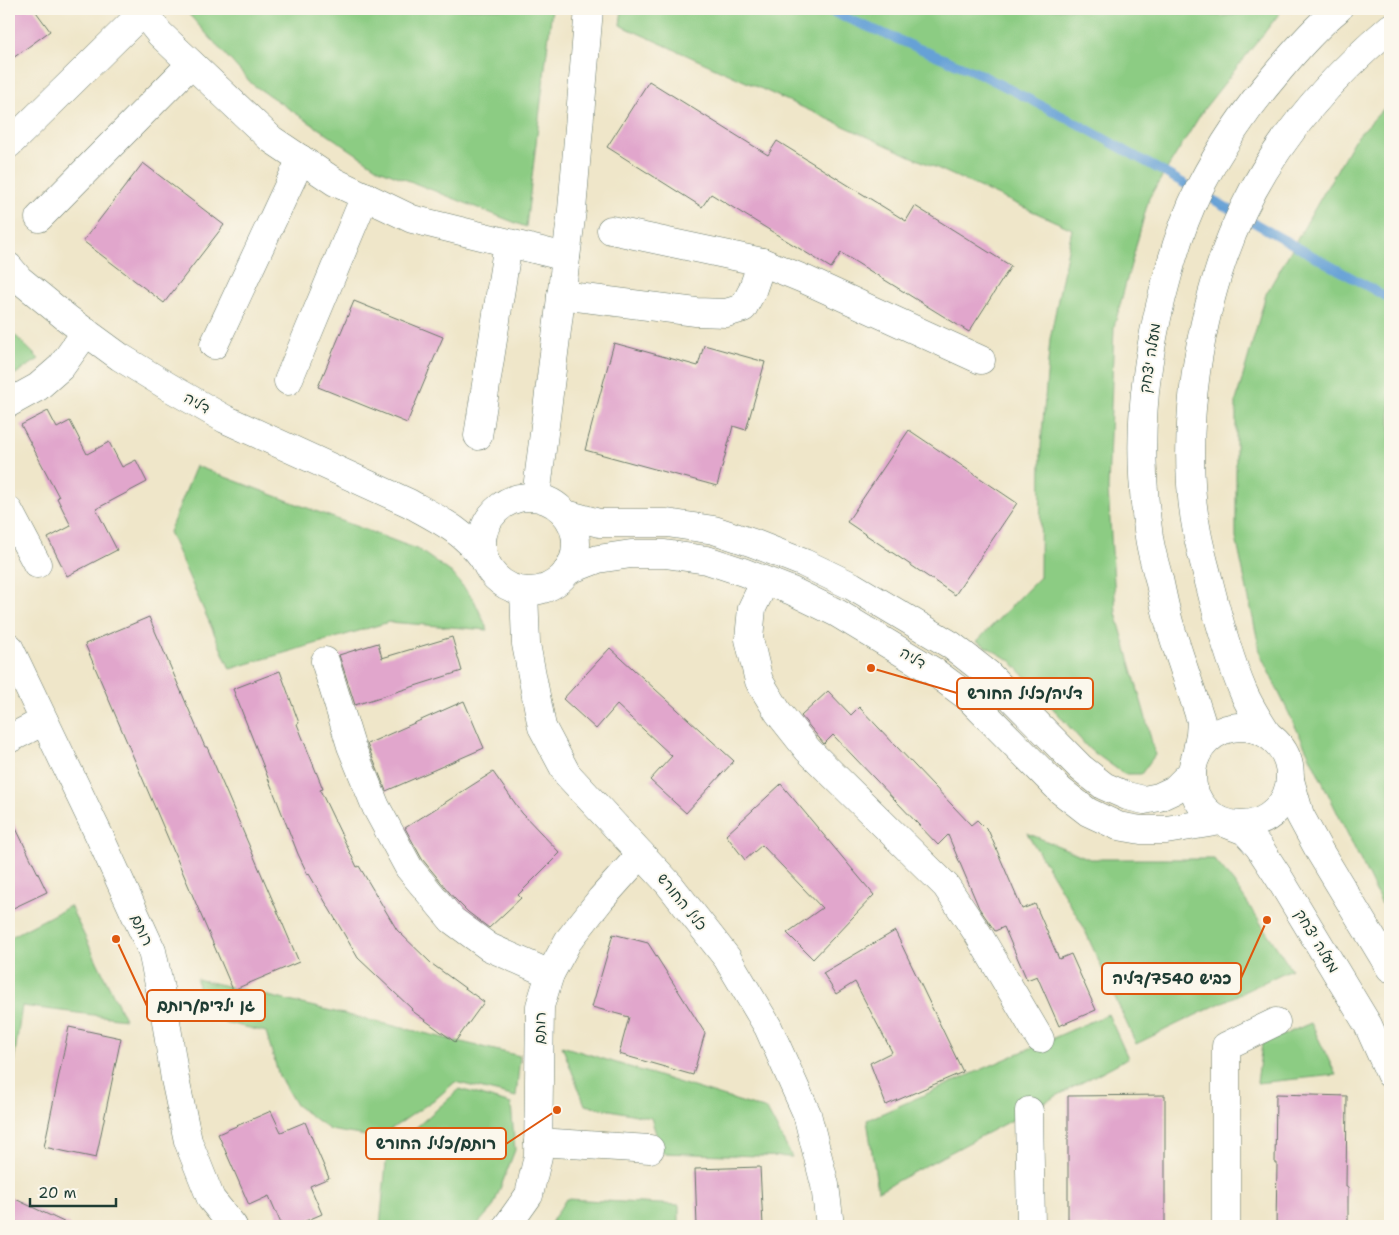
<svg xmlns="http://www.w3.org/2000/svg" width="1399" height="1235" font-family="'Shantell Sans','Playpen Sans Hebrew',sans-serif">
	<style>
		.green { fill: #8ccc83; stroke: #56845c }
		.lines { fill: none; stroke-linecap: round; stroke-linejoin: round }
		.stream { stroke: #66a1d6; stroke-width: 9 }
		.building { fill: #e1a6cc }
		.minor-casing { stroke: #687868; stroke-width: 29 }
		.minor { stroke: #fff; stroke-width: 28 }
		.labels { text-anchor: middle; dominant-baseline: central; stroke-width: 4; stroke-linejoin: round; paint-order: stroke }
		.street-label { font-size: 15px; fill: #1f3d34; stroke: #fbf7ec }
		.leader { fill: none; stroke: #de580e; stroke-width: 2 }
		.callout-dot { fill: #de580e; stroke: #fbf7ec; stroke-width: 2 }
		.callout { fill: #fbf7ec; stroke: #de580e; stroke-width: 2 }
		.callout-label { font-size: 16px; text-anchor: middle; font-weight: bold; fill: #1f3d34 }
	</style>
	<rect width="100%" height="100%" fill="#fbf7ec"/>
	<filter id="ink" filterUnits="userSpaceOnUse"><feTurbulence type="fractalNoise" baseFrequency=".02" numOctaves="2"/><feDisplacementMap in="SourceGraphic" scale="10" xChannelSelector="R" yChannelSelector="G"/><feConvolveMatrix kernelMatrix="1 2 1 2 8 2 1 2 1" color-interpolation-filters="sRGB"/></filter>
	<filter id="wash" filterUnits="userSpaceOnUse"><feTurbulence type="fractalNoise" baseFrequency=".0096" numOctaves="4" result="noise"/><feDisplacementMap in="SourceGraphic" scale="20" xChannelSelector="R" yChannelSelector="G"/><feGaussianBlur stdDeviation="1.12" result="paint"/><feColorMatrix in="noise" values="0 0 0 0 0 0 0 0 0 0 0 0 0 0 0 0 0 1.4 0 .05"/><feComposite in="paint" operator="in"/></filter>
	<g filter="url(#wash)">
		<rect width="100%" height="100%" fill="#efe6c9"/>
		<g class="green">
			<path d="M 184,9 L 552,9 L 526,227 L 379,169 L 252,84 Z"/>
			<path d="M 622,9 L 1120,9 L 1223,16 L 1283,9 L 1204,109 L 1149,198 L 1114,327 L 1108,489 L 1116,613 L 1145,715 L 1155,755 L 1141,774 L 1124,774 L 1089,749 L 1011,661 L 977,641 L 1040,577 L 1041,446 L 1050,339 L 1072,229 L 620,25 Z"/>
			<path d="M 1390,102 L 1390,921 L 1261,656 L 1236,538 L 1236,401 L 1266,294 L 1354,140 Z"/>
			<path d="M 9,329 L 39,359 L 9,378 Z"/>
			<path d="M 196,466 L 419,550 L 452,573 L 474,600 L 488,630 L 389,622 L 230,669 L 169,532 Z"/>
			<path d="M 1027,833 L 1090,859 L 1214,859 L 1234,883 L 1291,969 L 1136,1044 L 1082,924 Z"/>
			<path d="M 70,906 L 125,1019 L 22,1006 L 9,1093 L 9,938 Z"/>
			<path d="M 197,979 L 520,1056 L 516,1097 L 455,1082 L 438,1097 L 378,1138 L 330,1130 L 296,1105 L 279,1076 L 266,1032 L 202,1017 Z"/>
			<path d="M 1108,1014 L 1128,1058 L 878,1191 L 867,1120 Z"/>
			<path d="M 1311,1023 L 1336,1075 L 1257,1083 L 1262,1044 Z"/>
			<path d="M 562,1046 L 767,1110 L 792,1157 L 662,1153 L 651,1118 L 585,1105 Z"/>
			<path d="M 460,1089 L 511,1104 L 515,1150 L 493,1207 L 476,1226 L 380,1226 L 387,1153 Z"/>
			<path d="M 566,1199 L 679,1205 L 679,1226 L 549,1226 Z"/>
		</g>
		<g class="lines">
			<path class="stream" d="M 825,9 L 980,74 L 1078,124 L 1390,299"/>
		</g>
		<g id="blocks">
			<g class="building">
				<path d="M 9,9 L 34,9 L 50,31 L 9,61 Z"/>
				<path d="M 649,81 L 768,155 L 777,141 L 906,221 L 915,206 L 1011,266 L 969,332 L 841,253 L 831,268 L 711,194 L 702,207 L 607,147 Z"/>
				<path d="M 143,163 L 224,225 L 164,303 L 83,241 Z"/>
				<path d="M 354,301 L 443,337 L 407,423 L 318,387 Z"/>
				<path d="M 614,343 L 698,366 L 704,345 L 765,362 L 746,430 L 733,426 L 717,486 L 585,450 Z"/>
				<path d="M 48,411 L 57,428 L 70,421 L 87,454 L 109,442 L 122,467 L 136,460 L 147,482 L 96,509 L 117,550 L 67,576 L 48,538 L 71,526 L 57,498 L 59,497 L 21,425 Z"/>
				<path d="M 909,430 L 1017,503 L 955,595 L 847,522 Z"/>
				<path d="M 149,617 L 205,747 L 207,747 L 299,962 L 233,990 L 85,644 Z"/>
				<path d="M 452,637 L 462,671 L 355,705 L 339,655 L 378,643 L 382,658 Z"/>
				<path d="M 610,648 L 734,761 L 686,813 L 650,780 L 672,756 L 617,705 L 596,729 L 563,699 Z"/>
				<path d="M 280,671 L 299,723 L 297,724 L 323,789 L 320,790 L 357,867 L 359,866 L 397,930 L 432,964 L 484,1002 L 455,1042 L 411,1010 L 412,1009 L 358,958 L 309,874 L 308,875 L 298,854 L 233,689 Z"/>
				<path d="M 828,691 L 851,715 L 859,707 L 971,825 L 977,820 L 989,832 L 1022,909 L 1035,904 L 1059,959 L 1071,954 L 1096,1010 L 1059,1026 L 1037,976 L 1027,980 L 1004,927 L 995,931 L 979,908 L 948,835 L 938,845 L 833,735 L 824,744 L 801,716 Z"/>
				<path d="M 464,701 L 484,748 L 386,791 L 367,744 Z"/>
				<path d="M 493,772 L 522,813 L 560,853 L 518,895 L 521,898 L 489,928 L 468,912 L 454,898 L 422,859 L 405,828 Z"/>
				<path d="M 781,784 L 874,895 L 813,959 L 787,933 L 822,908 L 762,845 L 745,860 L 726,835 Z"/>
				<path d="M 9,814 L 47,892 L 9,910 Z"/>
				<path d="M 895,931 L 963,1072 L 886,1105 L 870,1063 L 892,1052 L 855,982 L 836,994 L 823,973 Z"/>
				<path d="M 613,934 L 648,943 L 705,1033 L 693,1075 L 619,1054 L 629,1017 L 592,1007 Z"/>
				<path d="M 69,1027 L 121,1038 L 96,1158 L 44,1147 Z"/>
				<path d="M 1276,1094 L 1347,1096 L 1346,1187 L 1348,1187 L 1348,1226 L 1276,1226 L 1277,1163 L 1275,1163 Z"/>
				<path d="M 1165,1095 L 1165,1226 L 1068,1226 L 1068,1096 Z"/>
				<path d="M 271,1111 L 281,1132 L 305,1122 L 329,1178 L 310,1186 L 322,1214 L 294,1226 L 282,1226 L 269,1196 L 249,1205 L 218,1134 Z"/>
				<path d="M 760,1167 L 763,1226 L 697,1226 L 695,1169 Z"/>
				<path d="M 9,1196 L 72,1226 L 9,1226 Z"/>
			</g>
		</g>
	</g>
	<g filter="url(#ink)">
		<use href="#blocks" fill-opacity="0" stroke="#687868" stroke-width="1"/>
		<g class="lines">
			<defs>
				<g id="minor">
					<path d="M 140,9 L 160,34 L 271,139 L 335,182 L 412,219 L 566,257"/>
					<path d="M 9,144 L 143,12"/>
					<path d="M 39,218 L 191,64"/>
					<path d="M 611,230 L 762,262 L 806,280 L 981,360"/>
					<path d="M 9,267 L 19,279 L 68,319 L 120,357 L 169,387 L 225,419 L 409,503 C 438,519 464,531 484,559"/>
					<path d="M 561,295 L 696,312 L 726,313 L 743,308 L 752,291 L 762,262"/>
					<path d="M 214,345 L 301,159"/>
					<path d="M 288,381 L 365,196"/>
					<path d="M 9,403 L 38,387 L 61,367 L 86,332"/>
					<path d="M 478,436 L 508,243"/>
					<circle cx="529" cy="544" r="47"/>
					<path d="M 536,497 L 572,210 L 589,9"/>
					<path d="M 9,511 L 37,564"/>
					<path d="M 566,514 L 599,523 L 667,523 L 714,530 L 753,543 L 804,563 L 852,586 L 951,645 L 988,674 L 1081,768 L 1104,786 L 1127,796 L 1144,800 L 1159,797 L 1174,790 L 1192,772"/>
					<path d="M 567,571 L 598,559 L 631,554 L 665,554 L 707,560 L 743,572 L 792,591 L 837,613 L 933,671 L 968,697 L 1061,791 L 1088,812 L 1118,826 L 1141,830 L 1166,830 L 1221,821"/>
					<path d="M 765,581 L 752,608 L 749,639 L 759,681 L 778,712 L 808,750 L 946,886 L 978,934 L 1040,1039"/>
					<path d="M 524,591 L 526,644 L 542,727 L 567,774 L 669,884 L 727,958 L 768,1027 L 807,1114 L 825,1185 L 830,1226"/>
					<path d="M 9,647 L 98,833 L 152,951 L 164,1008 L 175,1079 L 188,1141 L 211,1199 L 233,1226"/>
					<path d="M 325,661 L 351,746 L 376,807 L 409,868 L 452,920 L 489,947 L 550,974"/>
					<circle cx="1241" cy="776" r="49"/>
					<path d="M 1268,735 C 1259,721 1249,706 1243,691 C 1228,656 1218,618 1209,582 C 1205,565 1200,549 1197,532 C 1187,482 1189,422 1196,372 C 1204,317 1219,260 1243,210 C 1277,139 1331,78 1390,28"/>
					<path d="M 9,739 L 44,721"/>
					<path d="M 1196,756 L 1200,735 L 1201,721 C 1192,691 1181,662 1172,632 C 1166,615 1163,597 1159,579 C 1155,565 1151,551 1149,537 C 1136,448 1142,369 1166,282 C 1174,250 1185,217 1200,187 C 1221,146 1247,108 1276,74 C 1295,51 1315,28 1338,9"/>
					<path d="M 1290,780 L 1300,815 L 1320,852 L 1390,968"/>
					<path d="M 1227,824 L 1245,831 L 1259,847 L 1278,876 L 1368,1025 L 1390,1074"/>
					<path d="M 1029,1111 L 1031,1226"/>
					<path d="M 538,1142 L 650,1149"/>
					<path d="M 507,1226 L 529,1195 L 538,1156 L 540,1006 L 550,974 L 568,941 L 601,899 L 641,854"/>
					<path d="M 1226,1226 L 1226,1046 L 1276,1022"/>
				</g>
			</defs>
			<use href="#minor" class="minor-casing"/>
			<use href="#minor" class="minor"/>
		</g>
	</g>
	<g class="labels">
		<g class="street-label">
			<text transform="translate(1150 358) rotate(-81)">מעלה יצחק</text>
			<text transform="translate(197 403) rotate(30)">דליה</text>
			<text transform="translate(913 658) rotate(31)">דליה</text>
			<text transform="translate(682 902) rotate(51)">כליל החורש</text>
			<text transform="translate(142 930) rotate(66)">רותם</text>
			<text transform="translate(1317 941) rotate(59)">מעלה יצחק</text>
			<text transform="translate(540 1028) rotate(-88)">רותם</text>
		</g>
	</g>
	<path class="leader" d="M871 668L957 693M1267 920L1241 978M116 939L147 1006M557 1110L506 1144"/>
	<g class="callout-dot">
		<circle cx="871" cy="668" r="5"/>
		<circle cx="1267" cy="920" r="5"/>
		<circle cx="116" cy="939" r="5"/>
		<circle cx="557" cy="1110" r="5"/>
	</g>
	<g class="callout">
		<rect x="957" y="678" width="136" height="31" rx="5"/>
		<rect x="1102" y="963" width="139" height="31" rx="5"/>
		<rect x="147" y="990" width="118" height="31" rx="5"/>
		<rect x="366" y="1128" width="140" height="31" rx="5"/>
	</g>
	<g class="callout-label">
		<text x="1025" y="699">דליה/כליל החורש</text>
		<text x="1172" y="984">כביש 7540/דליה</text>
		<text x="206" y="1011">גן ילדים/רותם</text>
		<text x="436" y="1149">רותם/כליל החורש</text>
	</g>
	<rect width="1399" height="1235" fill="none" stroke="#fbf7ec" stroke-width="30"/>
	<path d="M30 1198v8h86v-8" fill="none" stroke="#1f3d34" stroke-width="2.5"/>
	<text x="38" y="1198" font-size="15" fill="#1f3d34" stroke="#fbf7ec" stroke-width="4" paint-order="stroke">20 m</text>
</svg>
